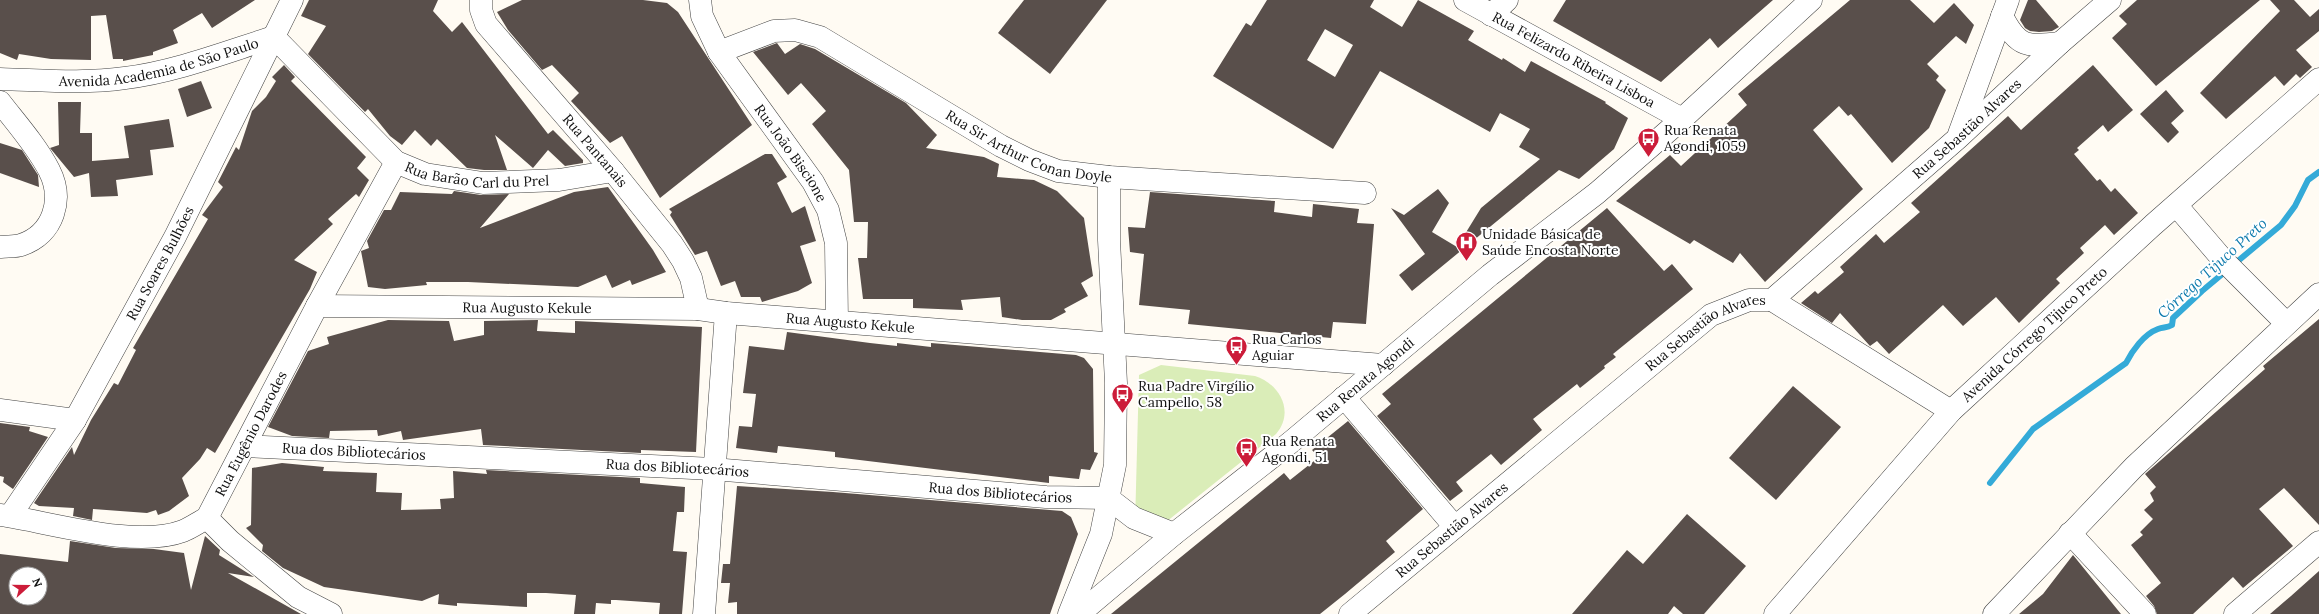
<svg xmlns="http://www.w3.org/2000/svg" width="2319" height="614" font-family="Lora,serif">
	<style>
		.green { fill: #daedb8 }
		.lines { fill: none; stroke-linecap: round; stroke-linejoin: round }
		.stream { stroke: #34aad8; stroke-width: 6 }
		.building { fill: #594f4b; fill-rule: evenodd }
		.minor-casing { stroke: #434343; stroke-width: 23 }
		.minor { stroke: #fff; stroke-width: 22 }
		.labels { text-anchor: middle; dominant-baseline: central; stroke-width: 4; stroke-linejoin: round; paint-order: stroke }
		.street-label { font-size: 14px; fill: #101010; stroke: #fff }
		.poi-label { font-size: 14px; fill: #101010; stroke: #fff; text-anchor: start }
		.water-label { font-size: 15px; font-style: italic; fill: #0e7bad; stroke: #fff }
	</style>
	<rect width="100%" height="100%" fill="#fffbf3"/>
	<path class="green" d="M 1161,365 L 1255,376 C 1280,384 1295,412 1276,434 L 1166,522 L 1135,525 L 1139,375 Z"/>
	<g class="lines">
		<path class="stream" d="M 1990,483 L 2033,429 L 2126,363 C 2132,351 2144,334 2158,329 C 2164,327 2167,328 2172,325 L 2173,318 L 2202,291 L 2281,225 L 2295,206 L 2308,180 L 2319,172"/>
	</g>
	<g class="building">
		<path d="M 0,0 L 255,0 L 212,28 L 202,13 L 173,30 L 178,43 L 153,52 L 153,55 L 123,61 L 123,59 L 113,59 L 106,15 L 91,16 L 91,60 L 51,59 L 19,54 L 17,60 L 0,53 Z"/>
		<path d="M 309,0 L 438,0 L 433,11 L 452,32 L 462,22 L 548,134 L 553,130 L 583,160 L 583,163 L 565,166 L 548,150 L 533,168 L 495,135 L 507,170 L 484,170 L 467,168 L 437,139 L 431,146 L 415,130 L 402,145 L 390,136 L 368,109 L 365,112 L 308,54 L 326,26 L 301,16 Z"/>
		<path d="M 522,0 L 643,0 L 667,3 L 678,12 L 752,125 L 660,198 L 622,136 L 610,143 L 571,101 L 579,93 L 552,65 L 542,70 L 508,30 L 497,12 Z"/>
		<path d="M 1024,0 L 1107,0 L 1050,74 L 998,33 Z"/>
		<path d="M 1267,0 L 1374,0 L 1370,7 L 1402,27 L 1418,0 L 1474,31 L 1468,40 L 1502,60 L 1503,58 L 1525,72 L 1531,61 L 1606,102 L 1605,103 L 1628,118 L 1614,149 L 1579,179 L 1559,170 L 1412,291 L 1399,275 L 1425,254 L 1391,208 L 1404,215 L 1438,189 L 1449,203 L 1432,232 L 1457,247 L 1481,208 L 1540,159 L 1519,147 L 1530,129 L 1500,113 L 1490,132 L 1380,71 L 1333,149 L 1213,76 L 1246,23 L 1251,26 ZM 1325,29 L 1353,45 L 1335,77 L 1307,60 Z"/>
		<path d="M 1566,0 L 1773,0 L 1718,48 L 1710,38 L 1661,82 L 1553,21 Z"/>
		<path d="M 1850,0 L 1910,0 L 1934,23 L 1954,3 L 1974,25 L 1966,44 L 1956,36 L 1927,64 L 1939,76 L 1936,80 L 1946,90 L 1929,128 L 1892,163 L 1851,114 L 1848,116 L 1839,106 L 1813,130 L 1863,189 L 1765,282 L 1740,253 L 1733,263 L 1694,240 L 1690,244 L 1616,201 L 1670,155 L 1681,166 L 1747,105 L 1738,94 Z"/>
		<path d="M 2028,0 L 2036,0 L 2059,27 L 2052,31 L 2039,32 L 2030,31 L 2025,28 L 2020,20 Z"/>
		<path d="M 2137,0 L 2260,0 L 2156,86 L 2112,38 L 2127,24 L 2119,16 Z"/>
		<path d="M 2270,0 L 2294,0 L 2310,17 L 2319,9 L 2319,31 L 2296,50 L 2312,67 L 2300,78 L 2296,74 L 2284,86 L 2275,76 L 2226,119 L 2200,93 L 2280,11 Z"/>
		<path d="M 777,43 L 785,54 L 800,44 L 815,49 L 906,103 L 937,135 L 926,148 L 984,157 L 999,164 L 997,177 L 1034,180 L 1057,191 L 1084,218 L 1093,276 L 1081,283 L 1088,296 L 1064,309 L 1066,312 L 1051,320 L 1022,320 L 1002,317 L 1000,297 L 961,300 L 963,310 L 913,308 L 913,299 L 863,299 L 858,258 L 867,258 L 868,222 L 854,222 L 849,170 L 812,124 L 826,111 L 801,83 L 788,95 L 753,52 Z"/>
		<path d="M 284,65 L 295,77 L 291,81 L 366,157 L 357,168 L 369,180 L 359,197 L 356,194 L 328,219 L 333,224 L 294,260 L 317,272 L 310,289 L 215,453 L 207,448 L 200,459 L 182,478 L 189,496 L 169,511 L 158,515 L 156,510 L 147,513 L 93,509 L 92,520 L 73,516 L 74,508 L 39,506 L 34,503 L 72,447 L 74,455 L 91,420 L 114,383 L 118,385 L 136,350 L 133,348 L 208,219 L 202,215 L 223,187 L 218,182 L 236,147 L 239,150 L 252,111 L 266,97 L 276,81 L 272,77 Z"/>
		<path d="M 2093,65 L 2133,110 L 2108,132 L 2103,125 L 2077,148 L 2079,150 L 2074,154 L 2097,181 L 2100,179 L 2111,192 L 2115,188 L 2138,213 L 2114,235 L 2105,225 L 2080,248 L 2084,253 L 2056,279 L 2060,283 L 2019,323 L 1996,297 L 1963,326 L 1943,305 L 1889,354 L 1877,341 L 1870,346 L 1840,313 L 1832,323 L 1801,303 L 1815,291 L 1818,294 L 1844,272 L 1840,267 L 1876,234 L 1884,243 L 1920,212 L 1911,203 L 2008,116 L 2021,130 Z"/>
		<path d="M 201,81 L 212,108 L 187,117 L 178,89 Z"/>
		<path d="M 2166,90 L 2184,111 L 2171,123 L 2179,132 L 2168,143 L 2140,114 Z"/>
		<path d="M 58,102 L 81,102 L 80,133 L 92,133 L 92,161 L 129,158 L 124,126 L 169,119 L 174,147 L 150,150 L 153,175 L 116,180 L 118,196 L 91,197 L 89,173 L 74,177 L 50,148 L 59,145 Z"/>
		<path d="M 0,143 L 22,150 L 38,175 L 39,187 L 0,173 Z"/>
		<path d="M 765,154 L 772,154 L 787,177 L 777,183 L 792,213 L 805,206 L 816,241 L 800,246 L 812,283 L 798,291 L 762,302 L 760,297 L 741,297 L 735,281 L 721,286 L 707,251 L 695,255 L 670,215 L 672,212 L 669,209 Z"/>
		<path d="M 608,187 L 653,250 L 666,272 L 632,285 L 630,280 L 612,288 L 606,275 L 578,287 L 468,282 L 426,282 L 427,285 L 385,289 L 368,287 L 361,251 L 369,248 L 367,241 L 384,210 L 391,210 L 400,192 L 452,194 L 454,191 L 481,195 L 509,194 L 480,228 L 574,192 Z"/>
		<path d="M 1150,192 L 1275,201 L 1274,212 L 1312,217 L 1313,204 L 1359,209 L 1357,223 L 1374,224 L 1366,324 L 1333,322 L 1331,338 L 1188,324 L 1190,310 L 1139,305 L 1144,254 L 1130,252 L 1128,227 L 1145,228 Z"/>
		<path d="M 1607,208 L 1664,271 L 1672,264 L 1693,289 L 1613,354 L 1616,357 L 1604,366 L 1605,368 L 1580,388 L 1577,384 L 1533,419 L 1542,430 L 1514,454 L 1501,465 L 1491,454 L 1456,482 L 1463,491 L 1450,501 L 1377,416 L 1391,404 L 1382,394 Z"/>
		<path d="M 2319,319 L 2319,525 L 2284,488 L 2259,509 L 2293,546 L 2243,588 L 2233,577 L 2193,614 L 2157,614 L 2154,606 L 2146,596 L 2161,583 L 2131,545 L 2143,535 L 2140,532 L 2153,519 L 2144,510 L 2154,501 L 2150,493 L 2156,487 L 2145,474 L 2265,369 L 2263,366 Z"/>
		<path d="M 388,320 L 449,321 L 454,341 L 484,335 L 484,321 L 538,320 L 537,331 L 575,333 L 575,321 L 702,327 L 696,452 L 641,450 L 641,453 L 483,445 L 481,429 L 403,440 L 401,431 L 378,436 L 377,430 L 330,431 L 329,438 L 292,436 L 268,427 L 308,351 L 329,344 L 327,337 Z"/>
		<path d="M 787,332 L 870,343 L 897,346 L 897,343 L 931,347 L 931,343 L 1076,355 L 1084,358 L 1093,369 L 1094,452 L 1098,453 L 1090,470 L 1081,469 L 1079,479 L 1049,476 L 1049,483 L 835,457 L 835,452 L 778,446 L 777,453 L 736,448 L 739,426 L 752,427 L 756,394 L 743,393 L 749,346 L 784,350 Z"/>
		<path d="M 1793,386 L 1841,427 L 1776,500 L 1729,458 Z"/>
		<path d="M 1348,421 L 1423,509 L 1386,541 L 1395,552 L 1345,594 L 1320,614 L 1111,614 L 1284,473 L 1290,480 L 1319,457 L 1312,450 Z"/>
		<path d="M 0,423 L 30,427 L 29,431 L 48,437 L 13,489 L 3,482 L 4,477 L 0,476 Z"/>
		<path d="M 282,463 L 324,467 L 323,471 L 377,473 L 376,492 L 402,493 L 401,510 L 441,509 L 440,499 L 454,498 L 453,471 L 487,474 L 486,470 L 640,478 L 640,483 L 685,487 L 684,512 L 677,512 L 673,551 L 687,552 L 682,614 L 659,614 L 660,603 L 616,600 L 611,600 L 611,604 L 596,603 L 595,614 L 574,614 L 576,595 L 546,593 L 527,593 L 527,607 L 457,603 L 457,606 L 438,604 L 439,594 L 422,601 L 324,587 L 283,568 L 262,551 L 263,545 L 246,528 L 251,525 L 252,468 Z"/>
		<path d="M 737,486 L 833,492 L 1062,511 L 1071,517 L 1078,534 L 1050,614 L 737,614 L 737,602 L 728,603 L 730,583 L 721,583 L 723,564 L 730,564 Z"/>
		<path d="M 1687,514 L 1746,566 L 1704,614 L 1683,614 L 1674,606 L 1668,614 L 1572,614 L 1627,550 L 1643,564 Z"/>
		<path d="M 205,536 L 220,550 L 219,555 L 254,577 L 228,573 L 301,614 L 0,614 L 0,554 L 68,562 L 70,541 L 116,548 L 154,549 L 184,553 L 191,590 ZM 16,574 L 40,574 L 40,598 L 16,598 Z"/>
		<path d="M 2073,555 L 2121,614 L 2019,614 L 2043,594 Z"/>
		<path d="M 2319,571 L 2319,614 L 2270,614 L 2291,596 Z"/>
	</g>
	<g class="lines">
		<defs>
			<g id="minor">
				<path id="s1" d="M 481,0 L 481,10 L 486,24 L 613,171 L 672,244 L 683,261 L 691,278 L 698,309"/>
				<path id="s2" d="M 700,0 L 702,16 L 719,52 L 813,182 L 828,210 L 836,243 L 837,321"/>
				<path id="s3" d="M 1465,0 L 1682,119"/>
				<path d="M 1491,15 L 1507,0"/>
				<path d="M 2002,16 C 2018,48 2028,47 2060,43"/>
				<path id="s4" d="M 274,37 L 396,162 L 425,174 L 483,183 L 559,180 L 613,171"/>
				<path id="s5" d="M 719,52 L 774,31 L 795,30 L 820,37 L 1001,146 L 1029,160 L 1058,171 L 1109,177 L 1365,193"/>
				<path id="s6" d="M 0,79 C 41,80 83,84 125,78 C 175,72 226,52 274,37"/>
				<path d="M 0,102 C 17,124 36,145 49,170 C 64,199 54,234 21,245 C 15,247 7,246 0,247"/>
				<path d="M 1959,134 L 2008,0"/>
				<path d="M 2176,205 L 2224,261 L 2286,323"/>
				<path d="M 1772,300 L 1951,411"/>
				<path id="s7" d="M 317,306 L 698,309 L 726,313 L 1383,365"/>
				<path d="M 1344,397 L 1455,527"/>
				<path id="s8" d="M 0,410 L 75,420 L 175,237 L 292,0"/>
				<path id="s9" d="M 245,446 L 713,469 L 1046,497 L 1108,498 L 1134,518 L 1174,534"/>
				<path id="s10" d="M 0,515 C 50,522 135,549 183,531 C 191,528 199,522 207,518 L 317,306 L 396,162"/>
				<path d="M 10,516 L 75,420"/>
				<path d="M 207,518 L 230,541 L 298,597 L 331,614"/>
				<path d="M 2070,533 L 2145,614"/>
				<path d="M 704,614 L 726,313"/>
				<path d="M 1069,614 L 1101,534 L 1115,465 L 1116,383 L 1109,240 L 1109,177"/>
				<path id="s11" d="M 1079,614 L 1174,534 L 1291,442 L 1490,275 L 1597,193 L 1682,119 L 1811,0"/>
				<path id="s12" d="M 1350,614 L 1711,315 L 1749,300 L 1772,300 L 1958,138 L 2060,43 L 2110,0"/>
				<path id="s13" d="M 1775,614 L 1951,411 L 2153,225 L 2319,79"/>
				<path d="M 1994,614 L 2134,467 L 2319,294"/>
				<path d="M 2235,614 L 2319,542"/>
			</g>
		</defs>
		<use href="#minor" class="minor-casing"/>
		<use href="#minor" class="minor"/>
	</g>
	<defs>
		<symbol id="bus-pin" viewBox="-11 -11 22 30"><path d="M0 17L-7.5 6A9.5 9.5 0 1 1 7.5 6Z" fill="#cc1c39" stroke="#fff"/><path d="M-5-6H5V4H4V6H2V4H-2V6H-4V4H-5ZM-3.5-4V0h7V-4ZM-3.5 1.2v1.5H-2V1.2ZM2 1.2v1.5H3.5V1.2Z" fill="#fff"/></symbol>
		<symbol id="hospital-pin" viewBox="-11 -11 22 30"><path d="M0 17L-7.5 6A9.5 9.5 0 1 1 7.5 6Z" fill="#cc1c39" stroke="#fff"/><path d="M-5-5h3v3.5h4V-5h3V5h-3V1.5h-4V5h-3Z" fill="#fff"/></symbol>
	</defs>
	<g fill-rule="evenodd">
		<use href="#bus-pin" x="1636" y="126" width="25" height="34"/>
		<use href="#hospital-pin" x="1454" y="230" width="25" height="34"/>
		<use href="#bus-pin" x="1224" y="334" width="25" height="34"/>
		<use href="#bus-pin" x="1110" y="382" width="25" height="34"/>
		<use href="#bus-pin" x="1234" y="436" width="25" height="34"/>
	</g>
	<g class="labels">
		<g class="street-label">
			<text stroke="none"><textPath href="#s6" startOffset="161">Avenida Academia de São Paulo</textPath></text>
			<text stroke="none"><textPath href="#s3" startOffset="124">Rua Felizardo Ribeira Lisboa</textPath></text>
			<text stroke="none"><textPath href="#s12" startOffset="792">Rua Sebastião Alvares</textPath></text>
			<text stroke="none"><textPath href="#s5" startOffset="344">Rua Sir Arthur Conan Doyle</textPath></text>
			<text stroke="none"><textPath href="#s1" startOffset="192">Rua Pantanais</textPath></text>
			<text stroke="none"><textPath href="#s2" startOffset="180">Rua João Biscione</textPath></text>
			<text stroke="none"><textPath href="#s4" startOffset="258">Rua Barão Carl du Prel</textPath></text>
			<text stroke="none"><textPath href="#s8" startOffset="254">Rua Soares Bulhões</textPath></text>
			<text stroke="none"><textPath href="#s7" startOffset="210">Rua Augusto Kekule</textPath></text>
			<text stroke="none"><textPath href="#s7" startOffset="534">Rua Augusto Kekule</textPath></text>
			<text stroke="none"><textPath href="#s13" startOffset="382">Avenida Córrego Tijuco Preto</textPath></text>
			<text stroke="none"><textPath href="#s12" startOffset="456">Rua Sebastião Alvares</textPath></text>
			<text stroke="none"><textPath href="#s11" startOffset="370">Rua Renata Agondi</textPath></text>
			<text stroke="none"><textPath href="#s10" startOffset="308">Rua Eugênio Darodes</textPath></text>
			<text stroke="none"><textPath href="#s9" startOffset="109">Rua dos Bibliotecários</textPath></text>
			<text stroke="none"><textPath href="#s9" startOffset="433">Rua dos Bibliotecários</textPath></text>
			<text stroke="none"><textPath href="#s9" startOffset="757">Rua dos Bibliotecários</textPath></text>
			<text stroke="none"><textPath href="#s12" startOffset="132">Rua Sebastião Alvares</textPath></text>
		</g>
		<g class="poi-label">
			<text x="1664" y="130">Rua Renata<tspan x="1664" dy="16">Agondi, 1059</tspan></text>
			<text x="1482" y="234">Unidade Básica de<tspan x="1482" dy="16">Saúde Encosta Norte</tspan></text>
			<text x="1252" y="339">Rua Carlos<tspan x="1252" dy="16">Aguiar</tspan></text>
			<text x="1138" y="386">Rua Padre Virgílio<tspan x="1138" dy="16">Campello, 58</tspan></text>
			<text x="1262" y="441">Rua Renata<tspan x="1262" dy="16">Agondi, 51</tspan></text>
		</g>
		<g class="water-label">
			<text transform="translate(2212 268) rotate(-42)">Córrego Tijuco Preto</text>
		</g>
	</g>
	<g transform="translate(28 586) rotate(69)"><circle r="19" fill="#ffffff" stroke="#9f9f9f"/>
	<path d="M0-3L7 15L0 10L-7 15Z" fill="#cc1c39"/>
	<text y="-6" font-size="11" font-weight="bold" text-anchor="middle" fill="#101010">N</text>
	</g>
</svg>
